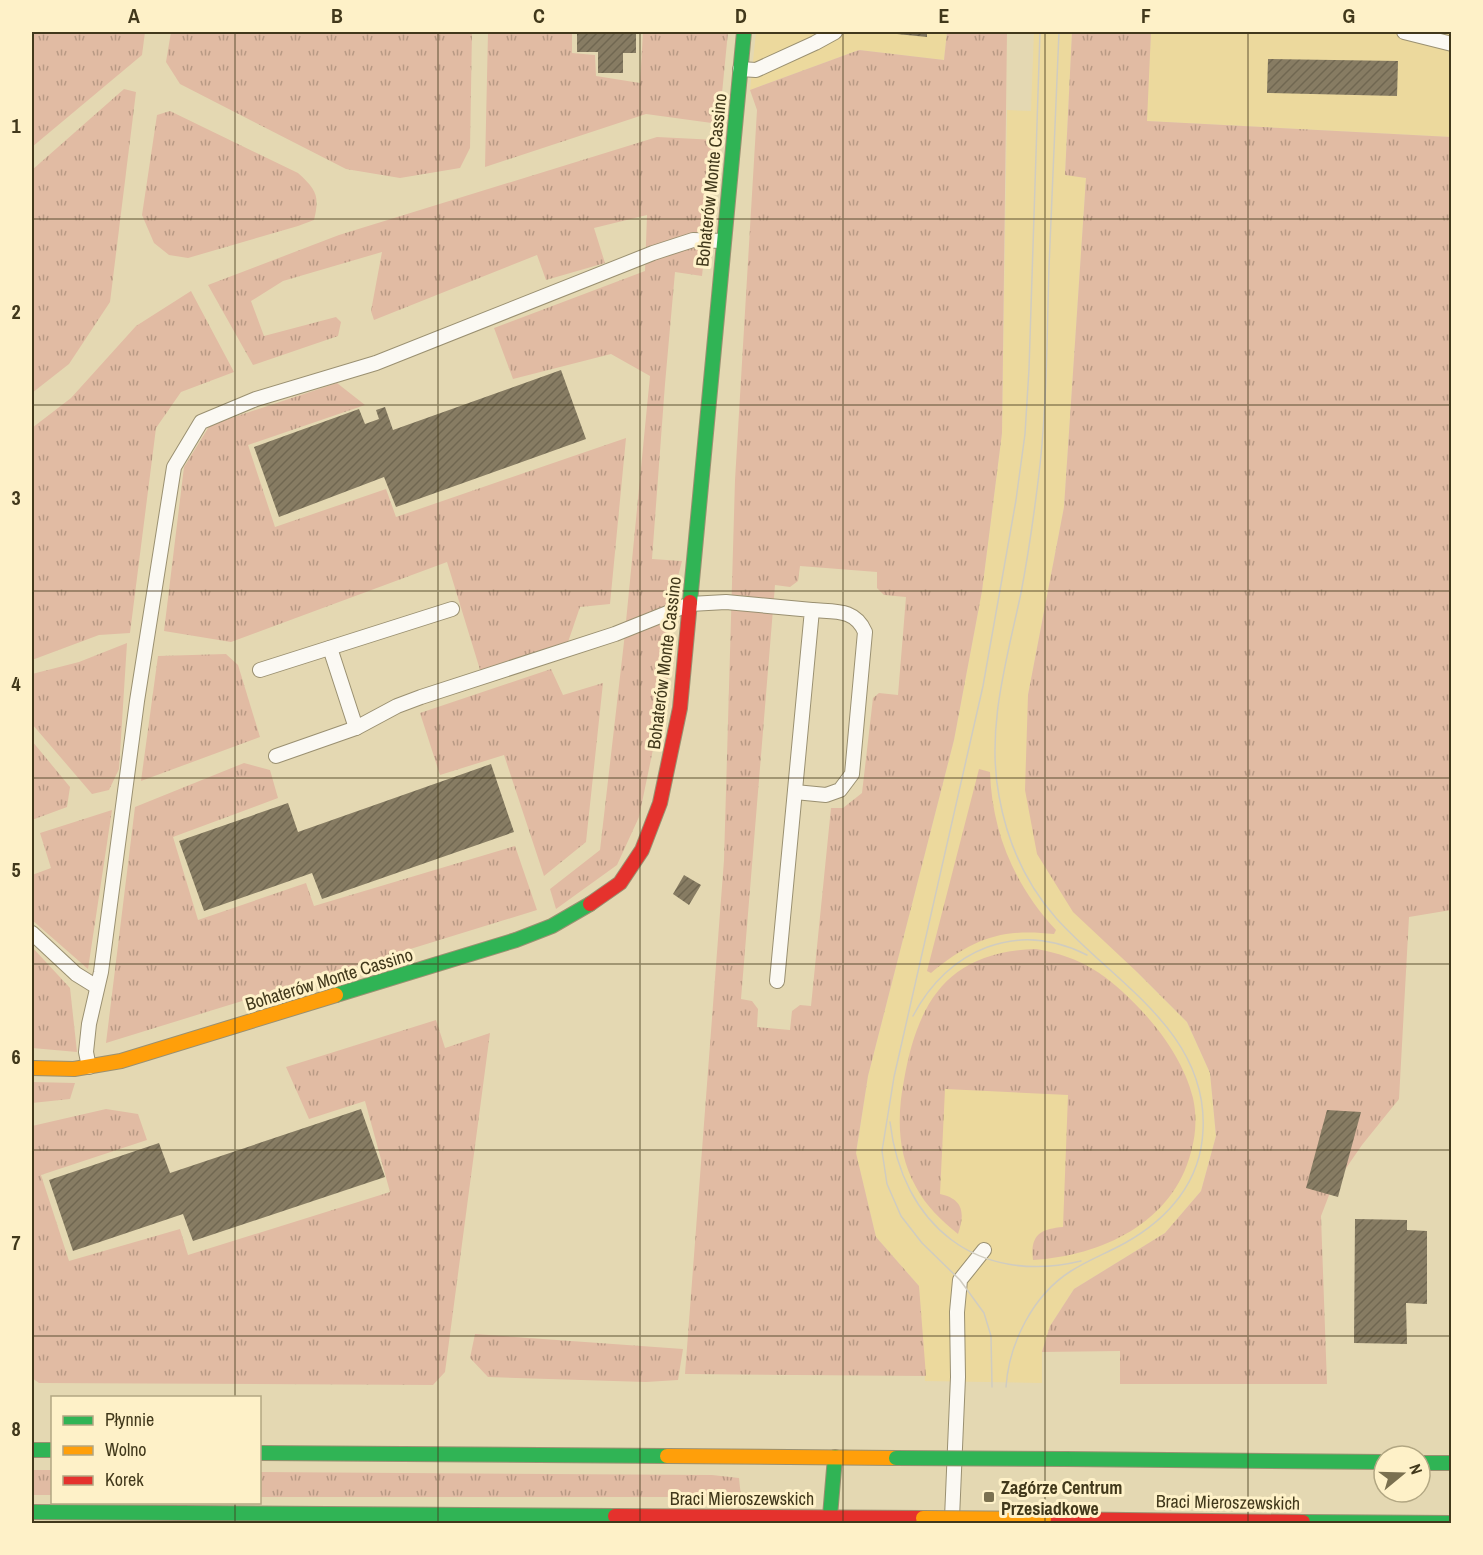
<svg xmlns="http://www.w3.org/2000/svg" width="1483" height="1555" font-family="'Archivo Narrow',sans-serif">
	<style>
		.built { fill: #ecd99d }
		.grass { fill: url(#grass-tufts); fill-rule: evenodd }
		.building { fill: url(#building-hatch) }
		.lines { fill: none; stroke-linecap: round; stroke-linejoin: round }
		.lane-casing { stroke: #9a9071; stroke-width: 16 }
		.fast-casing { stroke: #9a9071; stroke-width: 16 }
		.slow-casing { stroke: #9a9071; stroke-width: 16 }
		.jam-casing { stroke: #9a9071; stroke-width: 16 }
		.lane { stroke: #fbf9f3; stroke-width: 14 }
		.fast { stroke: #30b455; stroke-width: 14 }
		.slow { stroke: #ff9f0a; stroke-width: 14 }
		.jam { stroke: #e5322d; stroke-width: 14 }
		.tram { stroke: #d0ccc0; stroke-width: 1.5 }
		.fast-bridge-casing { stroke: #9a9071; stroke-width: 16; stroke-linecap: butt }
		.slow-bridge-casing { stroke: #9a9071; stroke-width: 16; stroke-linecap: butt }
		.fast-bridge { stroke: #30b455; stroke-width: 14 }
		.slow-bridge { stroke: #ff9f0a; stroke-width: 14 }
		.grid { fill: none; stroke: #41381b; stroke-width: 1.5; stroke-opacity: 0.55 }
		.poi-dot { fill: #7a7050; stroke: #fef1c8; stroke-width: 2 }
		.labels { text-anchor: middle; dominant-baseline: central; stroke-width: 6; stroke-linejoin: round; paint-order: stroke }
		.street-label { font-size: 18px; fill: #41381b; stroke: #fef1c8 }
		.poi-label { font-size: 18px; font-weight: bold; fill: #41381b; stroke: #fef1c8; text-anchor: start }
		.neatline { fill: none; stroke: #41381b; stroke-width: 2 }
		.grid-label { font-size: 20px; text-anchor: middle; font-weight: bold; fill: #41381b }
	</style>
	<defs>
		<pattern id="grass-tufts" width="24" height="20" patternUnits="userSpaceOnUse" patternTransform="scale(1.5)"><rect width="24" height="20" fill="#e1bba3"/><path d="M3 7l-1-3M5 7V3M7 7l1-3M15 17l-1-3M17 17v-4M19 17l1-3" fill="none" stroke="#b89984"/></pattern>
		<pattern id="building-hatch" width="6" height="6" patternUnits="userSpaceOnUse" patternTransform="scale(1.5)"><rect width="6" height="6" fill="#877c63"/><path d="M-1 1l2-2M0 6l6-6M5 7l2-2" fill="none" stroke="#706751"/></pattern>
	</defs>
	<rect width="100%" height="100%" fill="#e4d8b2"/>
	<g class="built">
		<path d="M 756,32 L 947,32 L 944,60 L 859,50 L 750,90 Z"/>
		<path d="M 1034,32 L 1072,32 L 1065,174 L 1086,178 L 1064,507 L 1028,695 L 1137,972 L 1187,1022 L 1210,1073 L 1216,1136 L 1201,1191 L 1165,1233 L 1074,1289 L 1050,1326 L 1042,1352 L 1042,1383 L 925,1381 L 919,1286 L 876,1237 L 856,1154 L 868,1076 L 954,740 L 982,591 L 1002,433 L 1007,110 L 1031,111 Z"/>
		<path d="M 1151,32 L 1451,32 L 1451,137 L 1146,121 Z"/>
	</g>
	<g class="grass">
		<path d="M 32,32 L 145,32 L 142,55 L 32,147 Z"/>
		<path d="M 171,32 L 472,32 L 470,148 L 460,168 L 400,178 L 346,169 L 180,84 L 166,62 Z"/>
		<path d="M 488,32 L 572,32 L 572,53 L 595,55 L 596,76 L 640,83 L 643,32 L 728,32 L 719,124 L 646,114 L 485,167 Z"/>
		<path d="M 947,32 L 1007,32 L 1002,433 L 982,591 L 954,740 L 868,1076 L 856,1153 L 876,1237 L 919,1286 L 926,1376 L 685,1374 L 724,860 L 735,480 L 757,110 L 750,90 L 859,50 L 944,60 ZM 800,566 L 877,572 L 877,588 L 884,595 L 906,597 L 898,695 L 879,693 L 873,698 L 862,793 L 843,808 L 831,808 L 811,1006 L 800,1005 L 792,1011 L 790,1030 L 757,1027 L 758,1009 L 752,1001 L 741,999 L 775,585 L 790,587 L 798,581 Z"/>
		<path d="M 1072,32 L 1151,32 L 1147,121 L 1451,137 L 1451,910 L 1409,917 L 1399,1099 L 1362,1145 L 1331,1190 L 1321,1216 L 1327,1384 L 1120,1384 L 1120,1351 L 1042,1352 L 1050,1326 L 1074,1289 L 1165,1233 L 1201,1191 L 1216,1136 L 1210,1073 L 1187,1022 L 1137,972 L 1073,912 L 1037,854 L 1025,790 L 1028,695 L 1064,507 L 1086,178 L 1065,175 Z"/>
		<path d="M 124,89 L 136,92 L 110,302 L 69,364 L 32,393 L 32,170 Z"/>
		<path d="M 170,111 L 298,173 C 316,189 320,196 314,220 L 298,226 L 188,258 L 169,255 L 154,243 L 142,215 L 157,115 Z"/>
		<path d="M 657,137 L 717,140 L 702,276 L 675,272 L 665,384 L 652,559 L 682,561 L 672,599 L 669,672 L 639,817 L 617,865 L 556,909 L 550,889 L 600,850 L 624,642 L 650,376 L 611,354 L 513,379 L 494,328 L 645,271 L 647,215 L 594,228 L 605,263 L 546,280 L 537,255 L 374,320 L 371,311 L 382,252 L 283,281 L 251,301 L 264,336 L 336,317 L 341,322 L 338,336 L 253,365 L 208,285 L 339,235 Z"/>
		<path d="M 191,291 L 234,372 L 181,392 L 156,428 L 130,633 L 99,635 L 32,660 L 32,428 L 71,398 L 136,326 Z"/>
		<path d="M 337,383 L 365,405 L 248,445 L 275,527 L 386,489 L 396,517 L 626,438 L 610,604 L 580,607 L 567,645 L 481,673 L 447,562 L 231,642 L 164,631 L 184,467 L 210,425 Z"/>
		<path d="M 127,643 L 119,769 L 109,790 L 92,794 L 32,724 L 32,674 L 79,662 Z"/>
		<path d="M 226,654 L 238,665 L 260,737 L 141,781 L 158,656 Z"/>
		<path d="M 551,669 L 563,695 L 603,683 L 586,842 L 544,876 L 504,755 L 440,775 L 420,713 Z"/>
		<path d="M 32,741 L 70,787 L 67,807 L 32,820 Z"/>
		<path d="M 244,763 L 270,770 L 278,798 L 173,837 L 198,920 L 306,883 L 314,906 L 515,846 L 537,910 L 106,1043 L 135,807 Z"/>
		<path d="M 979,769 L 990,772 C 992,833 1015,886 1056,930 L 1054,934 C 1001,928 972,939 931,973 L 927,971 Z"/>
		<path d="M 112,810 L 88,969 L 32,920 L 32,875 L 51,868 L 40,833 Z"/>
		<path d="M 32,947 L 70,988 L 77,1052 L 32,1048 Z"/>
		<path d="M 1036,949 C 1082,957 1108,975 1140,1009 C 1163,1033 1185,1065 1193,1098 C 1197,1116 1196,1135 1191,1152 C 1173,1223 1101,1256 1033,1260 C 1030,1235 1040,1229 1063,1227 L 1068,1095 L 945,1089 L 940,1194 C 964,1199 965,1214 958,1234 C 941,1220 926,1206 916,1187 C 897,1153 897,1116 904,1080 C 918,1000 949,952 1036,949 Z"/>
		<path d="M 436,1020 L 445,1048 L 490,1033 L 445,1372 L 433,1385 L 39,1383 L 32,1378 L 32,1126 L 106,1109 L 138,1114 L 147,1140 L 41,1175 L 69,1261 L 180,1229 L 188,1255 L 390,1192 L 365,1101 L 309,1119 L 286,1067 Z"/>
		<path d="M 32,1082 L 75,1083 L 70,1099 L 32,1103 Z"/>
		<path d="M 475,1334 L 683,1349 L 678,1380 L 646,1382 L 488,1377 L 470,1358 Z"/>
		<rect x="32" y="1470" width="20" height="25"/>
		<path d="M 260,1472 L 712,1475 L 739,1478 L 741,1497 L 260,1497 Z"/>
	</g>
	<g class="building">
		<path d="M 577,32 L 636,32 L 636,53 L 623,53 L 623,73 L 598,73 L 598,52 L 577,52 Z"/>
		<path d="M 888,32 L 927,32 L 927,37 L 887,33 Z"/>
		<path d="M 1268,59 L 1398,61 L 1397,96 L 1267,93 Z"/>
		<path d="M 561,370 L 586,439 L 396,507 L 384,477 L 279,517 L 254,447 L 359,409 L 365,424 L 379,419 L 376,410 L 385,407 L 393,430 Z"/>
		<path d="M 491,764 L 514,832 L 322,899 L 312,873 L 204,911 L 179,841 L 288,803 L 298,832 Z"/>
		<path d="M 684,875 L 701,885 L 689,905 L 673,894 Z"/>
		<path d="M 361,1109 L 385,1177 L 193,1241 L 183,1214 L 73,1251 L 49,1180 L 159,1143 L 170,1173 Z"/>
		<path d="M 1327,1110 L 1361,1112 L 1338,1197 L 1306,1188 Z"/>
		<path d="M 1355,1219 L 1407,1220 L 1407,1230 L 1427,1231 L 1427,1304 L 1406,1303 L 1407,1344 L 1354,1343 Z"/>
	</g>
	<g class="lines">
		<defs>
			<g id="lane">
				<path d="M 1404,32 L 1452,44"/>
				<path d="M 740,69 L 756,70 L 815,43 L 835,32"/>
				<path d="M 330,648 L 356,728"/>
				<path d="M 260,670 L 452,609"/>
				<path d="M 276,756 L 356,728 L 397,706 L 421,697 L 615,634 L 690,604 L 726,602 L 812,610 L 777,981"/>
				<path d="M 795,792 L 826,795 L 840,790 L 852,774 L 865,632 C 855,608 834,612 812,610"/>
				<path d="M 32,933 L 76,974 L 97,987"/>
				<path d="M 89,1067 L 86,1052 L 89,1024 L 101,972 L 137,701 L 174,467 L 201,422 L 256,399 L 376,363 L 653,253 L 693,240 L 723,241"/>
				<path d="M 952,1518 L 958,1377 L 957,1312 L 960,1280 L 984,1250"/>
			</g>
			<g id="fast">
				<path d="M 690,602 L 744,32"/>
				<path d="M 336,995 L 516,940 L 552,926 L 590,904"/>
				<path d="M 32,1450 L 52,1450"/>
				<path d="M 260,1453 L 667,1456"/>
				<path d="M 1065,1459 L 1384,1462"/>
				<path d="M 1420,1463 L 1452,1463"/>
				<path d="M 32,1512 L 615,1516"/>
				<path d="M 830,1516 L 835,1457"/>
				<path d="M 1303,1522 L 1452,1523"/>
			</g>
			<g id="slow">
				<path d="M 32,1068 L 74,1069 L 121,1061 L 336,995"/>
				<path d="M 667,1456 L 896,1458"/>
			</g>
			<g id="jam">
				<path d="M 590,904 L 620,883 L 642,850 L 660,803 L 680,708 L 690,602"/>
				<path d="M 615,1516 L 923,1518"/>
				<path d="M 1044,1519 L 1303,1522"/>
			</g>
		</defs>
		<use href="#lane" class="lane-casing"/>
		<use href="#fast" class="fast-casing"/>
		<use href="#slow" class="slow-casing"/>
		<use href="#jam" class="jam-casing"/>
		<use href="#lane" class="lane"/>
		<use href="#fast" class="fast"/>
		<use href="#slow" class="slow"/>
		<use href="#jam" class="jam"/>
		<g class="tram">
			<path d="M 913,1016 C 948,949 1017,920 1087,955"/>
			<path d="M 890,1122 C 902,1225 977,1286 1081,1261"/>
			<path d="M 992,1387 L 991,1336 L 984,1313 L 960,1280 L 922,1243 L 901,1216 L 887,1184 L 882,1151 L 894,1077 L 983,686 L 1016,500 L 1025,434 L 1029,369 L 1040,32"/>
			<path d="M 1006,1387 C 1009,1343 1033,1295 1071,1271 C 1088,1260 1107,1253 1125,1243 C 1168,1219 1201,1182 1203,1130 C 1208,1031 1113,982 1056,918 C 1026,884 1007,841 999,796 C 986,728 1007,659 1021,593 C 1029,551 1035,508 1040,465 C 1047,400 1047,333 1049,267 C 1052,189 1056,110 1059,32"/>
		</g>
		<defs>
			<path id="fast-bridge" d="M 896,1458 L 1065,1459"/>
			<path id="slow-bridge" d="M 923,1518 L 1044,1519"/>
		</defs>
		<use href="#fast-bridge" class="fast-bridge-casing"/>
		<use href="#slow-bridge" class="slow-bridge-casing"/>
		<use href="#fast-bridge" class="fast-bridge"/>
		<use href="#slow-bridge" class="slow-bridge"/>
	</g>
	<path class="grid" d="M 235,32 L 235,1398M 438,32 L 438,1524M 640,32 L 640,1524M 843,32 L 843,1524M 1045,32 L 1045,1524M 1248,32 L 1248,1524M 32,219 L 1452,219M 32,405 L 1452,405M 32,591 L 1452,591M 32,778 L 1452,778M 32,964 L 1452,964M 32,1150 L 1452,1150M 32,1336 L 1452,1336M 235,1502 L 235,1524"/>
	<rect class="poi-dot" x="983" y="1491" width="12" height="12" rx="3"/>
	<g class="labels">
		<g class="street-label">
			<text transform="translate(711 180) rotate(-84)">Bohaterów Monte Cassino</text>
			<text transform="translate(664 663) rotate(-83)">Bohaterów Monte Cassino</text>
			<text transform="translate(329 979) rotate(-17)">Bohaterów Monte Cassino</text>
			<text x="742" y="1498">Braci Mieroszewskich</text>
			<text transform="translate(1228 1502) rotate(1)">Braci Mieroszewskich</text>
		</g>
		<g class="poi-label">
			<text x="1001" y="1487">Zagórze Centrum<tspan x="1001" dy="21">Przesiadkowe</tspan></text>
		</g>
	</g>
	<rect width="1483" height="1555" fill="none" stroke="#fef1c8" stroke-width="66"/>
	<rect x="51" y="1396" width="210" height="108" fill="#fef1c8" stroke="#b2a783" stroke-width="1.5"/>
	<rect x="63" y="1416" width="30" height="9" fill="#30b455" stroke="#b2a783" stroke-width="1.5"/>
	<text x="105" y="1426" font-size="18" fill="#41381b">Płynnie</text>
	<rect x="63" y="1446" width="30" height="9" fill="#ff9f0a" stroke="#b2a783" stroke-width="1.5"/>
	<text x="105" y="1456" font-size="18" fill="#41381b">Wolno</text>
	<rect x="63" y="1476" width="30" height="9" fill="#e5322d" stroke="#b2a783" stroke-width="1.5"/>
	<text x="105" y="1486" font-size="18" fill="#41381b">Korek</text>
	<g transform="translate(1402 1474) rotate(71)"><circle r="28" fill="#fef1c8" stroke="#b2a783" stroke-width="1.5"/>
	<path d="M0-4.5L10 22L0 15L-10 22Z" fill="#7a7050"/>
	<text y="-9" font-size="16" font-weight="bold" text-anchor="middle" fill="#41381b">N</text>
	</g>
	<rect x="33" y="33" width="1417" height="1489" class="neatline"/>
	<g class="grid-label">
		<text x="134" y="23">A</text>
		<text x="337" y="23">B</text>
		<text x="539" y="23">C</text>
		<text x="741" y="23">D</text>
		<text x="944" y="23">E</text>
		<text x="1146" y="23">F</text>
		<text x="1349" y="23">G</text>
		<text x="16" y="133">1</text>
		<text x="16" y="319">2</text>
		<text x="16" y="505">3</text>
		<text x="16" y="691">4</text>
		<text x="16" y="877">5</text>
		<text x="16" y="1064">6</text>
		<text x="16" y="1250">7</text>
		<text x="16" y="1436">8</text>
	</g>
</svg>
